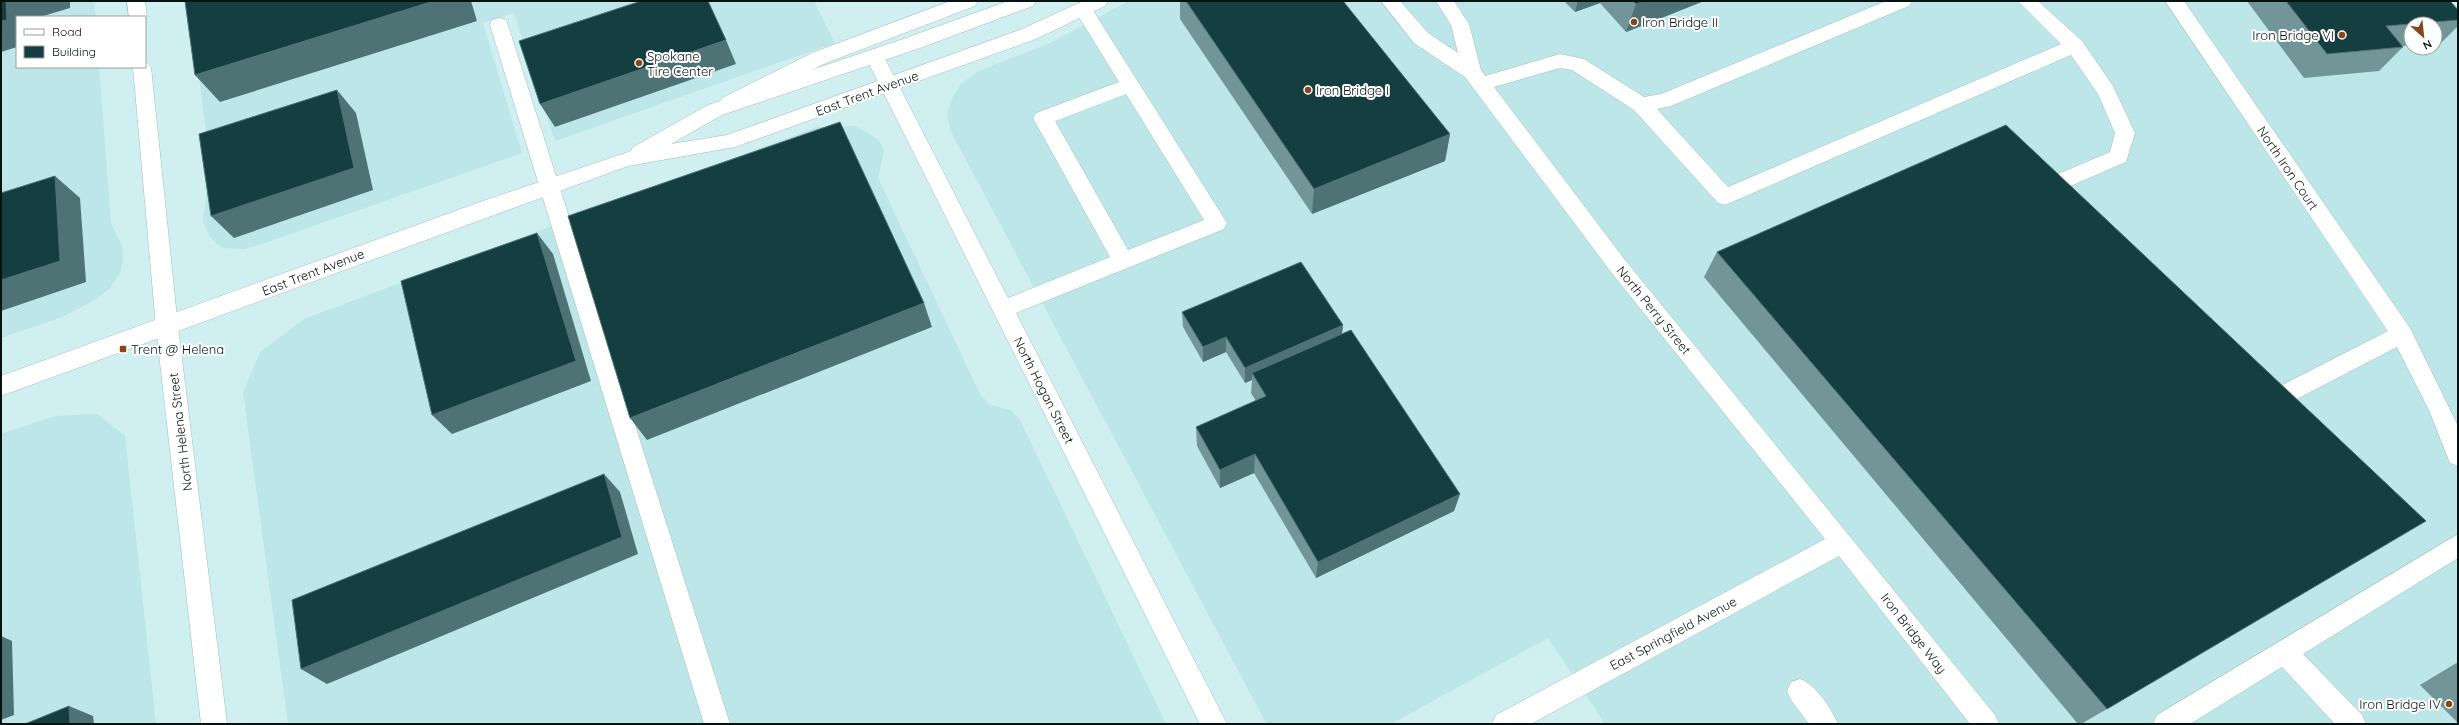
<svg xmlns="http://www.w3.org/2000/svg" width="2459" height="725" font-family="Quicksand,sans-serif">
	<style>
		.built { fill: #bce6e7; fill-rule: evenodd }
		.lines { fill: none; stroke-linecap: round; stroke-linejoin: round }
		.minor-casing { stroke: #a0bec0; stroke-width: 1 }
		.major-casing { stroke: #a0bec0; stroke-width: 1 }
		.minor { fill: #fff; fill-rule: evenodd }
		.major { fill: #fff; fill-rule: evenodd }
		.wall { fill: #729698 }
		.shaded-wall { fill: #4d7375 }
		.building { fill: #153e40; stroke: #4d7375 }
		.poi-dot { fill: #8a451a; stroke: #fff; stroke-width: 1.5 }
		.labels { text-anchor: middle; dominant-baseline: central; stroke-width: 4; stroke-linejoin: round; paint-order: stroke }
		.poi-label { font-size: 13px; fill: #061111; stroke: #fff; text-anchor: start }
		.street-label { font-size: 13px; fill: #061111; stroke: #fff }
	</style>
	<rect width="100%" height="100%" fill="#d0eff1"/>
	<g class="built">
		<path d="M 1,1 L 94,1 L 96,17 L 17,17 L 17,67 L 99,67 L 111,223 L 122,246 L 123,260 L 120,273 L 109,289 L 95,300 L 62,317 L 1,338 Z"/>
		<path d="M 189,1 L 814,1 L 835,43 L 555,141 L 514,13 L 483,23 L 522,153 L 256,246 L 244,249 L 222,248 L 210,237 L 203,222 L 210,162 Z"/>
		<path d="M 1129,1 L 2450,1 L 2458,10 L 2458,724 L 1605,724 L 1548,638 L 1391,724 L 1269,724 L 1265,721 L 950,130 L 947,112 L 953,96 L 962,83 L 979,71 L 1050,43 ZM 2411,24 L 2435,24 L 2435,48 L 2411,48 Z"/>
		<path d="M 855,126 L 878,139 L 884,151 L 878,178 L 980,394 L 990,405 L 1011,410 L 1020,420 L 1166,724 L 288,724 L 243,392 L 260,352 L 304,319 L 817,127 Z"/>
		<path d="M 97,414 L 125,436 L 156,724 L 1,724 L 1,434 L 55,416 Z"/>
	</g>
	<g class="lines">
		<defs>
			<g id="minor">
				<path d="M 127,1 L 145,1 L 147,17 L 145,21 L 145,17 L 129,17 Z"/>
				<path d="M 950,1 L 978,1 L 975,6 L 826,63 L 736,108 L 729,110 L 722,108 L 719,103 L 722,98 L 812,53 Z"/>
				<path d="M 1381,1 L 1400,1 L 1428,33 L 1458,53 L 1451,25 L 1436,1 L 1454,1 L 1469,24 L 1481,70 L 1485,76 L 1560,54 L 1584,59 L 1644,97 L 1661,94 L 1886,1 L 1912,1 L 1909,6 L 1671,106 L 1657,109 L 1728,187 L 2061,44 L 2018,1 L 2038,1 L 2082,41 L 2113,86 L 2135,133 L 2126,162 L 2061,190 L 2063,194 L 2060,200 L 2053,202 L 2046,200 L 2036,188 L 2039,182 L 2110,152 L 2115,133 L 2098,94 L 2071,55 L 1725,205 L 1718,203 L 1634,110 L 1572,70 L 1560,68 L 1494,87 L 1625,260 L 1995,715 L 1999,724 L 1970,724 L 1839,556 L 1531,724 L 1492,724 L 1496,715 L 1825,539 L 1611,272 L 1465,77 L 1414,43 Z"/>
				<path d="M 2165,1 L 2184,1 L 2410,328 L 2458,426 L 2458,466 L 2450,463 L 2429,410 L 2397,347 L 2281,407 C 2267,412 2259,403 2253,391 L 2256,384 L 2264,381 L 2276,388 L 2388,331 Z"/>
				<path d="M 1083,2 L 1089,4 L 1227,223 L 1224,229 L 1016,313 L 1227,724 L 1200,724 L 865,56 L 867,51 L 874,49 L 881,51 L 1008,298 L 1110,257 L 1033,118 L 1036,113 L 1119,82 L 1074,9 L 1077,4 ZM 1126,94 L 1204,220 L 1128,250 L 1055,121 Z"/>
				<path d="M 499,18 L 506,20 L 508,25 L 730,724 L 704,724 L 490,25 L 492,20 Z"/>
				<path d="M 145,61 L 151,67 L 178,327 L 227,724 L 201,724 L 156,327 L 133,67 L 145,67 Z"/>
				<path d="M 2458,534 L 2458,558 L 2303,654 L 2362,715 L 2366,724 L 2335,724 L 2282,667 L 2190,724 L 2153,724 L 2157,715 Z"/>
				<path d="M 1800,679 C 1816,685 1831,708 1838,724 L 1809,724 L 1791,700 L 1787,691 L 1791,682 Z"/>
			</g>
			<path id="major" d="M 1008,1 L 1036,1 L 1033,6 L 920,48 L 722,115 L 671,144 L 727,135 L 1022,29 L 1083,1 L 1108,1 L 1105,6 L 1036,39 L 735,147 L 628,166 L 1,396 L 1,376 L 480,202 L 631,151 L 633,147 L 708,105 L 906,38 Z"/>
		</defs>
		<use href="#minor" class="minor-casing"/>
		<use href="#major" class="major-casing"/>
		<use href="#minor" class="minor"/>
		<use href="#major" class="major"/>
	</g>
	<g class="wall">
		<path d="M 1180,1 L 1343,1 L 1450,134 L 1445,161 L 1312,214 L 1180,19 Z"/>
		<path d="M 1564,1 L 1704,1 L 1626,32 L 1600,3 L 1575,12 Z"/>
		<path d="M 2247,1 L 2450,1 L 2458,10 L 2458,26 L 2441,43 L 2435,43 L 2435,24 L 2411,24 L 2411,45 L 2402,46 L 2403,47 L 2379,71 L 2304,78 Z"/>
		<path d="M 1717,252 L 2107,709 L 2081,724 L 2078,724 L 1704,277 Z"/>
		<path d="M 1182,312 L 1343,325 L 1342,334 L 1460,494 L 1454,511 L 1316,578 L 1254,473 L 1220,488 L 1197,446 L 1196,427 L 1256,401 L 1251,393 L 1252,380 L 1245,383 L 1226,352 L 1203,362 L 1183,327 Z"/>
		<path d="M 2458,662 L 2458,723 L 2420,685 Z"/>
	</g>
	<g class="shaded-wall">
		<path d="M 6,1 L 70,1 L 70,8 L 40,17 L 17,17 L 17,47 L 1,52 L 1,21 Z"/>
		<path d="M 434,1 L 471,1 L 477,21 L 220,102 L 195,75 Z"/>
		<path d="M 1578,1 L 1601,1 L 1600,3 L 1575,12 Z"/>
		<path d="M 1643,1 L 1704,1 L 1626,32 L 1636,4 Z"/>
		<path d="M 726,40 L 736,64 L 555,127 L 540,104 Z"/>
		<path d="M 337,90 L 356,113 L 373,190 L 234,238 L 211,216 Z"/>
		<path d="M 1450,134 L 1445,161 L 1312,214 L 1314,189 Z"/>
		<path d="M 55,176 L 80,198 L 86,282 L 1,311 L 1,280 Z"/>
		<path d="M 537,233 L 553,254 L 591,381 L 452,434 L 432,415 Z"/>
		<path d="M 924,303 L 932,327 L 647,440 L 630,418 Z"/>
		<path d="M 1343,325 L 1341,340 L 1252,373 L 1252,380 L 1245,383 L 1245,368 Z"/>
		<path d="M 1226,337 L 1226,352 L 1203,362 L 1203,347 Z"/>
		<path d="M 1255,454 L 1254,473 L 1220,488 L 1220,470 Z"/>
		<path d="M 604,474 L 620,492 L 638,554 L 327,684 L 301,669 Z"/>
		<path d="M 1460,494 L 1454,511 L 1316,578 L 1318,562 Z"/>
		<path d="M 1,636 L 12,641 L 14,715 L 1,720 Z"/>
		<path d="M 69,706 L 93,716 L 94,724 L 70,724 Z"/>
	</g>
	<g class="building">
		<path d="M 1,1 L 6,1 L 7,20 L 1,21 Z"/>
		<path d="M 185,1 L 434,1 L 195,75 Z"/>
		<path d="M 641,1 L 708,1 L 726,40 L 540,104 L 519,41 Z"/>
		<path d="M 1186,1 L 1343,1 L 1450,134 L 1314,189 Z"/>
		<path d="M 1633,1 L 1643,1 L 1636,4 Z"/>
		<path d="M 2286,1 L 2450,1 L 2458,10 L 2458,20 L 2386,26 L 2403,47 L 2327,54 Z"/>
		<path d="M 337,90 L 354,168 L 211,216 L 199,134 Z"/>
		<path d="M 840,122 L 924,303 L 630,418 L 568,216 Z"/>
		<path d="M 2006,125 L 2426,521 L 2107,709 L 1717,252 Z"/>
		<path d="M 55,176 L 60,261 L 1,280 L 1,193 Z"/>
		<path d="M 537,233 L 576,361 L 432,415 L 401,281 Z"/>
		<path d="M 1301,262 L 1343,325 L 1245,368 L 1226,337 L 1203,347 L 1182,312 Z"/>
		<path d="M 1351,330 L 1460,494 L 1318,562 L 1255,454 L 1220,470 L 1196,427 L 1266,396 L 1252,373 Z"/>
		<path d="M 604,474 L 622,537 L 301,669 L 292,600 Z"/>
		<path d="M 69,706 L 70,724 L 25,724 Z"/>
	</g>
	<g class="poi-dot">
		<circle cx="1634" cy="22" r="4"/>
		<circle cx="2342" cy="35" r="4"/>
		<circle cx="639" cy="63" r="4"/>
		<circle cx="1308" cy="90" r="4"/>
		<rect x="119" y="345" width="8" height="8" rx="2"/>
		<circle cx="2449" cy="704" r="4"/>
	</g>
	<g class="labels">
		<g class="poi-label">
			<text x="1642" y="22">Iron Bridge II</text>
			<text x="2334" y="35" text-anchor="end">Iron Bridge VI</text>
			<text x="647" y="56">Spokane<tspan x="647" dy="15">Tire Center</tspan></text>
			<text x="1316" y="90">Iron Bridge I</text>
			<text x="131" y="349">Trent @ Helena</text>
			<text x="2441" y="704" text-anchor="end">Iron Bridge IV</text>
		</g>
		<g class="street-label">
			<text transform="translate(867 93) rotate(-20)">East Trent Avenue</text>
			<text transform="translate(2288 168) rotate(56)">North Iron Court</text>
			<text transform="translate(313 272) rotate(-21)">East Trent Avenue</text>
			<text transform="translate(1654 310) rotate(51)">North Perry Street</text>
			<text transform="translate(1044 390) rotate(63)">North Hogan Street</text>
			<text transform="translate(180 432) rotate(-97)">North Helena Street</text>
			<text transform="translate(1673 633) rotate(-28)">East Springfield Avenue</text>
			<text transform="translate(1914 633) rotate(52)">Iron Bridge Way</text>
		</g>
	</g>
	<rect width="2459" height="725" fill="none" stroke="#061111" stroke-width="4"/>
	<rect x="16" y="16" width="130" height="52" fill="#ffffff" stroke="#9ba0a0"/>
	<rect x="24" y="29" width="20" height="6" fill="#ffffff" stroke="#9ba0a0"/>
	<text x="52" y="36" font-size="12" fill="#061111">Road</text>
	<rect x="24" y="46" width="20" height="12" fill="#153e40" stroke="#9ba0a0"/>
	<text x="52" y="56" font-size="12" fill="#061111">Building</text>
	<g transform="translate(2423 36) rotate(153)"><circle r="19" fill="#ffffff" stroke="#9ba0a0"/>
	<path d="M0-3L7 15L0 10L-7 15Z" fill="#8a451a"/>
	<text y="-6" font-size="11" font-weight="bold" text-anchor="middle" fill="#061111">N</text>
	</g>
</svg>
